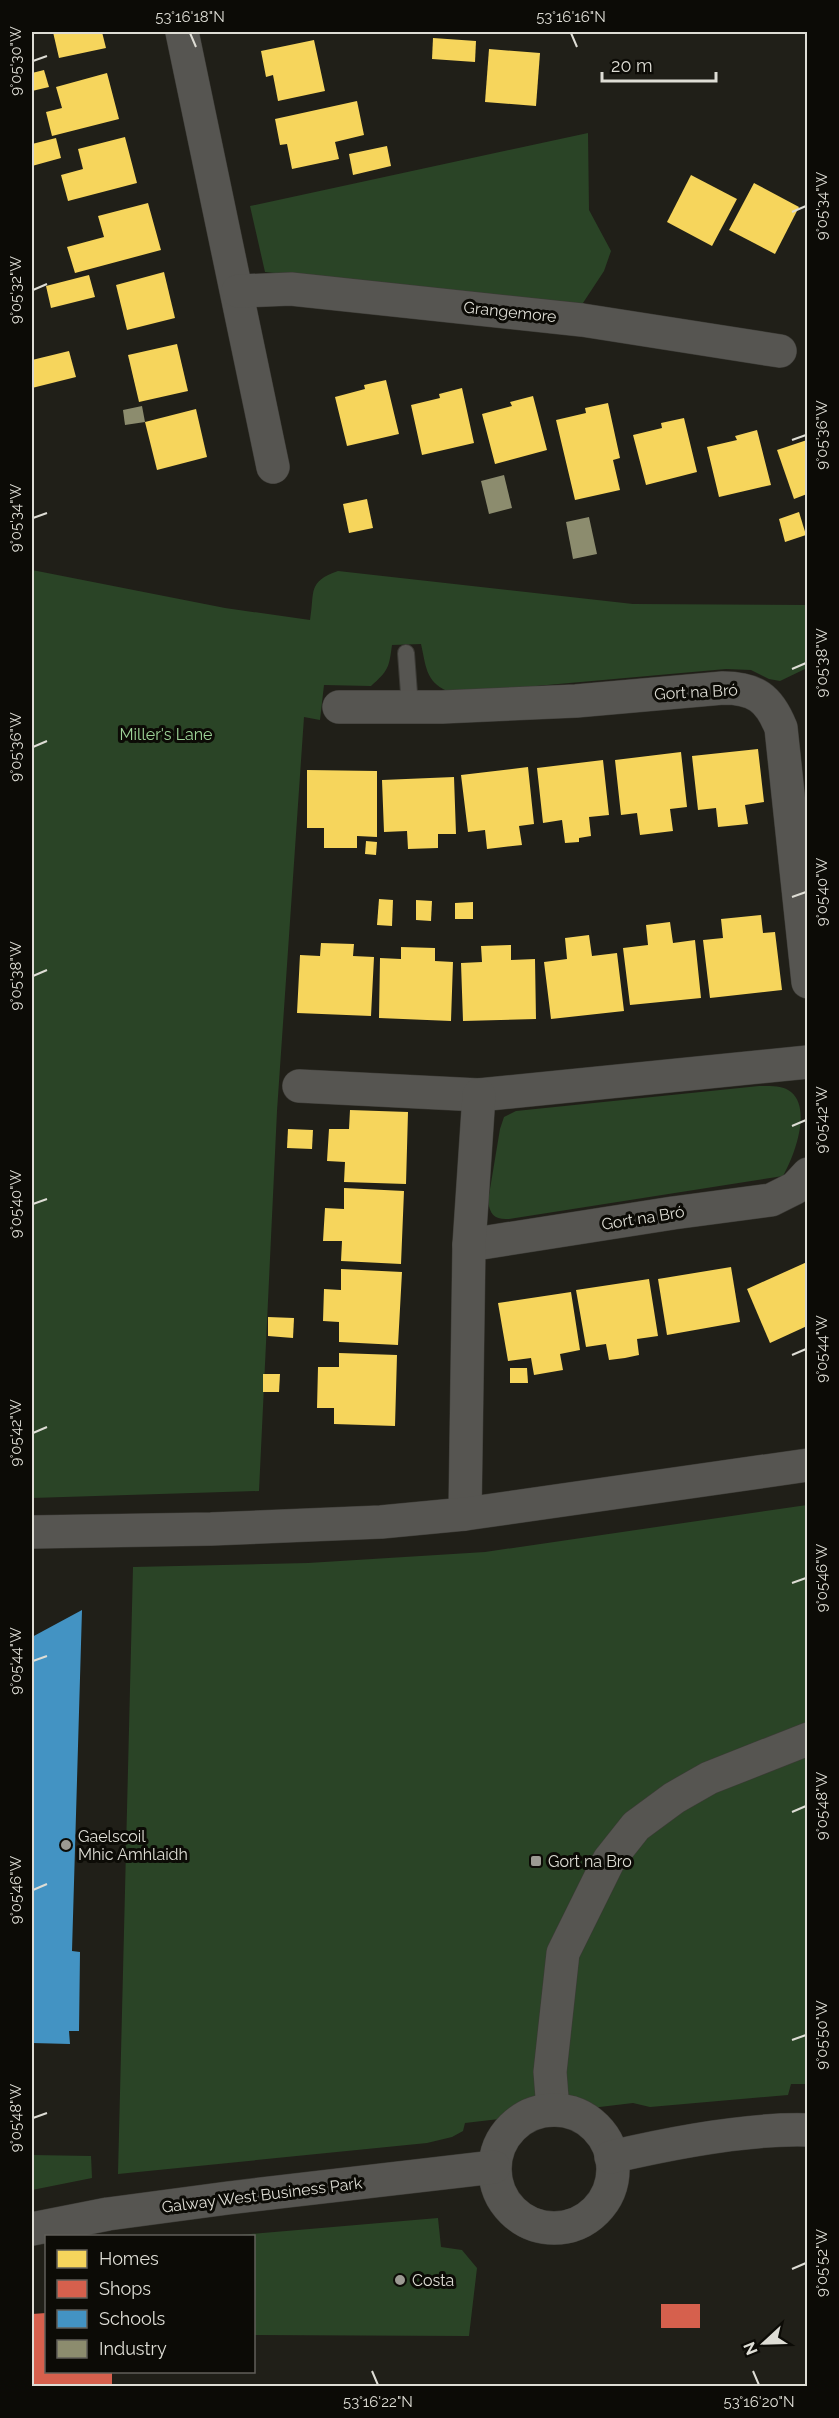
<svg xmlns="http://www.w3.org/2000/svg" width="839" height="2418" font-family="Raleway,sans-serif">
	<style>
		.green { fill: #2a4426 }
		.homes { fill: #f6d55c }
		.shops { fill: #d6604d }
		.schools { fill: #4393c3 }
		.industry { fill: #8c8c6e }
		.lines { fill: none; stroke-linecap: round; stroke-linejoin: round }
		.lane-casing { stroke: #3c3b36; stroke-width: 18 }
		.street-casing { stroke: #3c3b36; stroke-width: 34 }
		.secondary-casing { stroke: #3c3b36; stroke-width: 34 }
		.lane { stroke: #565551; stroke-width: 16 }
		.street { stroke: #565551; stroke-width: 33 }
		.secondary { stroke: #565551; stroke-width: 33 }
		.ticks { fill: none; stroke: #deddd5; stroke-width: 2 }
		.poi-dot { fill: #9c9a93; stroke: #0c0b06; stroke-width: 2 }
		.labels { text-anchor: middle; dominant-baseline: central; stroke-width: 6; stroke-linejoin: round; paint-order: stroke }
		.street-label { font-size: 16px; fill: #deddd5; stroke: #0c0b06 }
		.park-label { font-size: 16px; fill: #9ed498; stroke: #0c0b06 }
		.poi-label { font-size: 16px; fill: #deddd5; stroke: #0c0b06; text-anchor: start }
		.neatline { fill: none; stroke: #deddd5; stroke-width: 2 }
		.ticks-label { font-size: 15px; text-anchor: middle; fill: #deddd5 }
	</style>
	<rect width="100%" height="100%" fill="#201f18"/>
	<g class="green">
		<path d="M 588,133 L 589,210 L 611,251 L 604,271 L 581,306 L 265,272 L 250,206 Z"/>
		<path d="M 32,570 L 225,608 L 310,620 C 315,591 307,582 338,571 L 633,604 L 807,605 L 807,668 L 780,681 L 769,679 L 751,670 L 726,669 L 503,689 L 447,691 C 425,681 426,665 421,644 L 392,645 C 389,668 388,671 371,686 L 324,685 L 320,720 L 304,717 L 277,1111 L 259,1491 L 32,1498 Z"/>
		<path d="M 759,1086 C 770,1086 783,1085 791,1092 C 812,1109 794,1157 783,1176 L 509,1219 C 495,1220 490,1215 488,1201 L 500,1129 L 504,1117 L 516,1111 Z"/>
		<path d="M 807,1505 L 807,2084 L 791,2084 L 788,2095 L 650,2107 L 633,2103 L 465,2123 L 463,2131 L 452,2137 L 427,2143 L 118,2174 L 133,1567 L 308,1563 L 485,1552 Z"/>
		<path d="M 32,2155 L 91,2156 L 92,2178 L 32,2190 Z"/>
		<path d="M 438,2218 L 441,2247 L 462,2250 L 477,2268 L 469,2336 L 254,2335 L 254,2236 L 228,2236 Z"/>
	</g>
	<g class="homes">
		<path d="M 53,32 L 102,32 L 106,48 L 59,58 Z"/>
		<path d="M 433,38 L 476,41 L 475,62 L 432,59 Z"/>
		<path d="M 314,40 L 325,91 L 278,101 L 273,75 L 266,77 L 261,51 Z"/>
		<path d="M 489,49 L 540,53 L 536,106 L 485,102 Z"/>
		<path d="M 44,70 L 49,87 L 32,91 L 32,73 Z"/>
		<path d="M 107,73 L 119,119 L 52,136 L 46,112 L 62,108 L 56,87 Z"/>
		<path d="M 357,101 L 364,135 L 335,142 L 339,159 L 292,169 L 287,144 L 280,145 L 275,119 Z"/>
		<path d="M 125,137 L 137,183 L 68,201 L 61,175 L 83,169 L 78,149 Z"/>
		<path d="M 56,138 L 61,158 L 32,166 L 32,144 Z"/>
		<path d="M 387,146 L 391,166 L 353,175 L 349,154 Z"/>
		<path d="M 691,175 L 737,199 L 712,246 L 667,222 Z"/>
		<path d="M 754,183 L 799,207 L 775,254 L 729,230 Z"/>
		<path d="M 148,203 L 161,250 L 75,273 L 67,247 L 104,237 L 98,216 Z"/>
		<path d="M 164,272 L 175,318 L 127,330 L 116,285 Z"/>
		<path d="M 89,275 L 95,297 L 51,308 L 46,286 Z"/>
		<path d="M 177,344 L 188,391 L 139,402 L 128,355 Z"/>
		<path d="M 69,351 L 76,377 L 32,388 L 32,360 Z"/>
		<path d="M 386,380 L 399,434 L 347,446 L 335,397 L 365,389 L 364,385 Z"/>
		<path d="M 462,388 L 474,443 L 422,455 L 411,405 L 440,398 L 439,394 Z"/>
		<path d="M 533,396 L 547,450 L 495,464 L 482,414 L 512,406 L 510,402 Z"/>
		<path d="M 608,403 L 620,458 L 613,460 L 620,490 L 575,500 L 556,420 L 586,413 L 585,408 Z"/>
		<path d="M 196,409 L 207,457 L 157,470 L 145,422 Z"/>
		<path d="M 684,418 L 697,472 L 646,485 L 633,435 L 662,428 L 661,423 Z"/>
		<path d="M 757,430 L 771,485 L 719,497 L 707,447 L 737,440 L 735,436 Z"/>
		<path d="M 807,440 L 807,494 L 794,499 L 777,450 Z"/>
		<path d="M 367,499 L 373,528 L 349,533 L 343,504 Z"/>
		<path d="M 799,512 L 806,535 L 785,542 L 779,519 Z"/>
		<path d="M 758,749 L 764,802 L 745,805 L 748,824 L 718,827 L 716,808 L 698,810 L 692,756 Z"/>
		<path d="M 681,752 L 687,807 L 670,809 L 673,831 L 640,835 L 637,813 L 621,815 L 615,760 Z"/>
		<path d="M 603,760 L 609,815 L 589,817 L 591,836 L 579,838 L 579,842 L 565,843 L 562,820 L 543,823 L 537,768 Z"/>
		<path d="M 528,767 L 534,824 L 519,826 L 522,845 L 487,849 L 485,830 L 468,832 L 461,775 Z"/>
		<path d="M 307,770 L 377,771 L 377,837 L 357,836 L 357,848 L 324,848 L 324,828 L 307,828 Z"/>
		<path d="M 454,777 L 456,834 L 438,834 L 438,848 L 408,849 L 407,831 L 384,832 L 382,780 Z"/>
		<path d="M 366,841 L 377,842 L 376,855 L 365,854 Z"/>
		<path d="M 379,899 L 393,900 L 392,926 L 377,925 Z"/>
		<path d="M 416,900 L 432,901 L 431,921 L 416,920 Z"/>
		<path d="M 473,902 L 473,919 L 455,919 L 455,903 Z"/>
		<path d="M 761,915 L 763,933 L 775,932 L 782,990 L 710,998 L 703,940 L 723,938 L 721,919 Z"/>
		<path d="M 670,922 L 673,943 L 695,940 L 701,998 L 630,1005 L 623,948 L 648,945 L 646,925 Z"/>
		<path d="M 589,935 L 592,956 L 617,953 L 624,1011 L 551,1019 L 544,962 L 567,959 L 565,938 Z"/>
		<path d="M 321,943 L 354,944 L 353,956 L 374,957 L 371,1016 L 297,1013 L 300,955 L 320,956 Z"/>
		<path d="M 511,945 L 511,960 L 535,959 L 536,1019 L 463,1021 L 461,963 L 482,962 L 481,946 Z"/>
		<path d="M 401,947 L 435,948 L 435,961 L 453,962 L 451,1021 L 379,1018 L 380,958 L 401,959 Z"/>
		<path d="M 350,1110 L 408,1112 L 406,1184 L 344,1182 L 345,1162 L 327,1161 L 329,1129 L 349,1129 Z"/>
		<path d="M 288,1129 L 313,1130 L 312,1149 L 287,1148 Z"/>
		<path d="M 344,1188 L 404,1191 L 401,1264 L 341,1261 L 342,1241 L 323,1241 L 325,1208 L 344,1209 Z"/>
		<path d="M 807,1262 L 807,1326 L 770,1343 L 747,1289 Z"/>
		<path d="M 731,1267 L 740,1322 L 667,1335 L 658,1279 Z"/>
		<path d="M 341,1269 L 402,1272 L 398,1345 L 339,1342 L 339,1322 L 323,1321 L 324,1289 L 341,1290 Z"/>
		<path d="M 649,1279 L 658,1336 L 637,1339 L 639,1355 L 625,1358 L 609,1360 L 606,1344 L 586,1347 L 576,1290 Z"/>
		<path d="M 571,1292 L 580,1350 L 560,1354 L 563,1370 L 534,1375 L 531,1358 L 508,1361 L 498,1303 Z"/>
		<path d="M 268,1317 L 294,1318 L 293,1338 L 268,1336 Z"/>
		<path d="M 339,1353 L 397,1355 L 395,1426 L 334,1424 L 334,1408 L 317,1408 L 318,1367 L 339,1367 Z"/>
		<path d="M 510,1368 L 527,1368 L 528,1383 L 510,1383 Z"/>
		<path d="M 263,1374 L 280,1374 L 279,1392 L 263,1392 Z"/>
	</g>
	<g class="shops">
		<rect x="661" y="2304" width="39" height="24"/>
		<path d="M 46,2313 L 46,2372 L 112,2372 L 112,2386 L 32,2386 L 32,2314 Z"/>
	</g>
	<path class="schools" d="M 82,1610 L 72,1951 L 80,1952 L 79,2031 L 69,2031 L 70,2044 L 32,2043 L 32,1637 Z"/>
	<g class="industry">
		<path d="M 142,406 L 145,422 L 125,425 L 123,410 Z"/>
		<path d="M 504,475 L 512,508 L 489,514 L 481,481 Z"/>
		<path d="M 589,517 L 597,554 L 573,559 L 566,522 Z"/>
	</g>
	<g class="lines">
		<defs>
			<path id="lane" d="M 406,653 L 410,707"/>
			<g id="street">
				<path d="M 182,32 L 273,467"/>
				<path d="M 238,291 L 291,289 L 582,320 L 780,351"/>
				<path d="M 339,707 L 442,707 L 576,701 L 723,688 C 755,688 769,698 781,728 L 808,982"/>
				<path d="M 299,1086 L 479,1095 L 808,1062"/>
				<path d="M 469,1245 L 673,1213 L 771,1200 L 795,1188 L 808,1174"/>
				<path d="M 465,1514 L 469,1245 L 479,1095"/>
				<path d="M 553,2110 L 550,2072 L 563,1953 L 609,1860 L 636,1826 L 674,1798 L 709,1778 L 808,1739"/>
				<circle cx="554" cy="2169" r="59"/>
				<path d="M 611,2157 C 671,2143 746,2128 808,2130"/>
				<path d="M 32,2229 L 108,2214 L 228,2198 L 494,2167"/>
			</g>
			<path id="secondary" d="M 32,1532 L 211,1529 L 381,1522 L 465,1514 L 808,1465"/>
		</defs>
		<use href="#lane" class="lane-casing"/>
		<use href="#street" class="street-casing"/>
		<use href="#secondary" class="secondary-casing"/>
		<use href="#lane" class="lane"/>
		<use href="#street" class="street"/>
		<use href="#secondary" class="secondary"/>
	</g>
	<path class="ticks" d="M 190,33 L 196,47M 571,33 L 577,47M 33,61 L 47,56M 792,212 L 806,206M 33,290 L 47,284M 792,440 L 806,435M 33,518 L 47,513M 792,669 L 806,663M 33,747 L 47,741M 792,897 L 806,892M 33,976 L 47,970M 792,1126 L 806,1120M 33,1204 L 47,1199M 792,1355 L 806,1349M 33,1433 L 47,1427M 792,1583 L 806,1578M 33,1661 L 47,1656M 792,1812 L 806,1806M 33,1890 L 47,1884M 792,2040 L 806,2035M 33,2118 L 47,2113M 792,2269 L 806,2263M 372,2371 L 378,2385M 753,2371 L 759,2385"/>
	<g class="poi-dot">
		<circle cx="66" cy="1845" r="6"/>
		<rect x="530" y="1855" width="12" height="12" rx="3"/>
		<circle cx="400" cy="2280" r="6"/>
	</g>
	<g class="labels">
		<g class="street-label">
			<text transform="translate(510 312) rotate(6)">Grangemore</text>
			<text transform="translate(696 692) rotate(-3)">Gort na Bró</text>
			<text transform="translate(643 1218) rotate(-9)">Gort na Bró</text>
			<text transform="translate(262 2195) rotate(-7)">Galway West Business Park</text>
		</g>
		<g class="park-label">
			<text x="166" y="734">Miller's Lane</text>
		</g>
		<g class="poi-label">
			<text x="78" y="1836">Gaelscoil<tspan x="78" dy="18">Mhic Amhlaidh</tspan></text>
			<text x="548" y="1861">Gort na Bro</text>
			<text x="412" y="2280">Costa</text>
		</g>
	</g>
	<rect width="839" height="2418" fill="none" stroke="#0c0b06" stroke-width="66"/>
	<rect x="45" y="2235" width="210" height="138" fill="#0c0b06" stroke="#605f59" stroke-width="1.5"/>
	<rect x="57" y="2250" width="30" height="18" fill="#f6d55c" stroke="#605f59" stroke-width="1.5"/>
	<text x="99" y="2265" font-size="18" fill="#deddd5">Homes</text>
	<rect x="57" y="2280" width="30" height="18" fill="#d6604d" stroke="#605f59" stroke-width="1.5"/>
	<text x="99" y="2295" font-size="18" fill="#deddd5">Shops</text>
	<rect x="57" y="2310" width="30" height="18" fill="#4393c3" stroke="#605f59" stroke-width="1.5"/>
	<text x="99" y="2325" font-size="18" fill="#deddd5">Schools</text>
	<rect x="57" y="2340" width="30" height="18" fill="#8c8c6e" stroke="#605f59" stroke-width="1.5"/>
	<text x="99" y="2355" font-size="18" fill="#deddd5">Industry</text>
	<g transform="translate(764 2343) rotate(248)" stroke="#0c0b06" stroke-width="4.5" paint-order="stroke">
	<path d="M0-4.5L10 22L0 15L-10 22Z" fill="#deddd5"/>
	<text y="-9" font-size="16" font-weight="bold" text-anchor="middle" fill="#deddd5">N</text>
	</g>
	<path d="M602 72v9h114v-9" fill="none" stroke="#deddd5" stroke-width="3"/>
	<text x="611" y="72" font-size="18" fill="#deddd5" stroke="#0c0b06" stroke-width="4.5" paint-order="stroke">20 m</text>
	<rect x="33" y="33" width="773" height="2352" class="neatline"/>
	<g class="ticks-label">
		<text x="190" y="22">53°16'18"N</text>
		<text x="571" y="22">53°16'16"N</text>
		<text transform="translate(16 61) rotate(-90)" y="5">9°05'30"W</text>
		<text transform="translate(822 206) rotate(-90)" y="5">9°05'34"W</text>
		<text transform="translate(16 290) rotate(-90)" y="5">9°05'32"W</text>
		<text transform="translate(822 435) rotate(-90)" y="5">9°05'36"W</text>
		<text transform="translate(16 518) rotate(-90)" y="5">9°05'34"W</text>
		<text transform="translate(822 663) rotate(-90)" y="5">9°05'38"W</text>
		<text transform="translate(16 747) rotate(-90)" y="5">9°05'36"W</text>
		<text transform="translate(822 892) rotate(-90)" y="5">9°05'40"W</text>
		<text transform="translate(16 976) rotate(-90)" y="5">9°05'38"W</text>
		<text transform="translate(822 1120) rotate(-90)" y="5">9°05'42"W</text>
		<text transform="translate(16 1204) rotate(-90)" y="5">9°05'40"W</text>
		<text transform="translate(822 1349) rotate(-90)" y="5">9°05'44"W</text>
		<text transform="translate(16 1433) rotate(-90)" y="5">9°05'42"W</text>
		<text transform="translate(822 1578) rotate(-90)" y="5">9°05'46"W</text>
		<text transform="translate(16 1661) rotate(-90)" y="5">9°05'44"W</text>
		<text transform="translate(822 1806) rotate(-90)" y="5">9°05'48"W</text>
		<text transform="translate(16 1890) rotate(-90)" y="5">9°05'46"W</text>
		<text transform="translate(822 2035) rotate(-90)" y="5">9°05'50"W</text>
		<text transform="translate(16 2118) rotate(-90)" y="5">9°05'48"W</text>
		<text transform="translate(822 2263) rotate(-90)" y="5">9°05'52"W</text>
		<text x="378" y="2407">53°16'22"N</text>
		<text x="759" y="2407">53°16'20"N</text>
	</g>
</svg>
